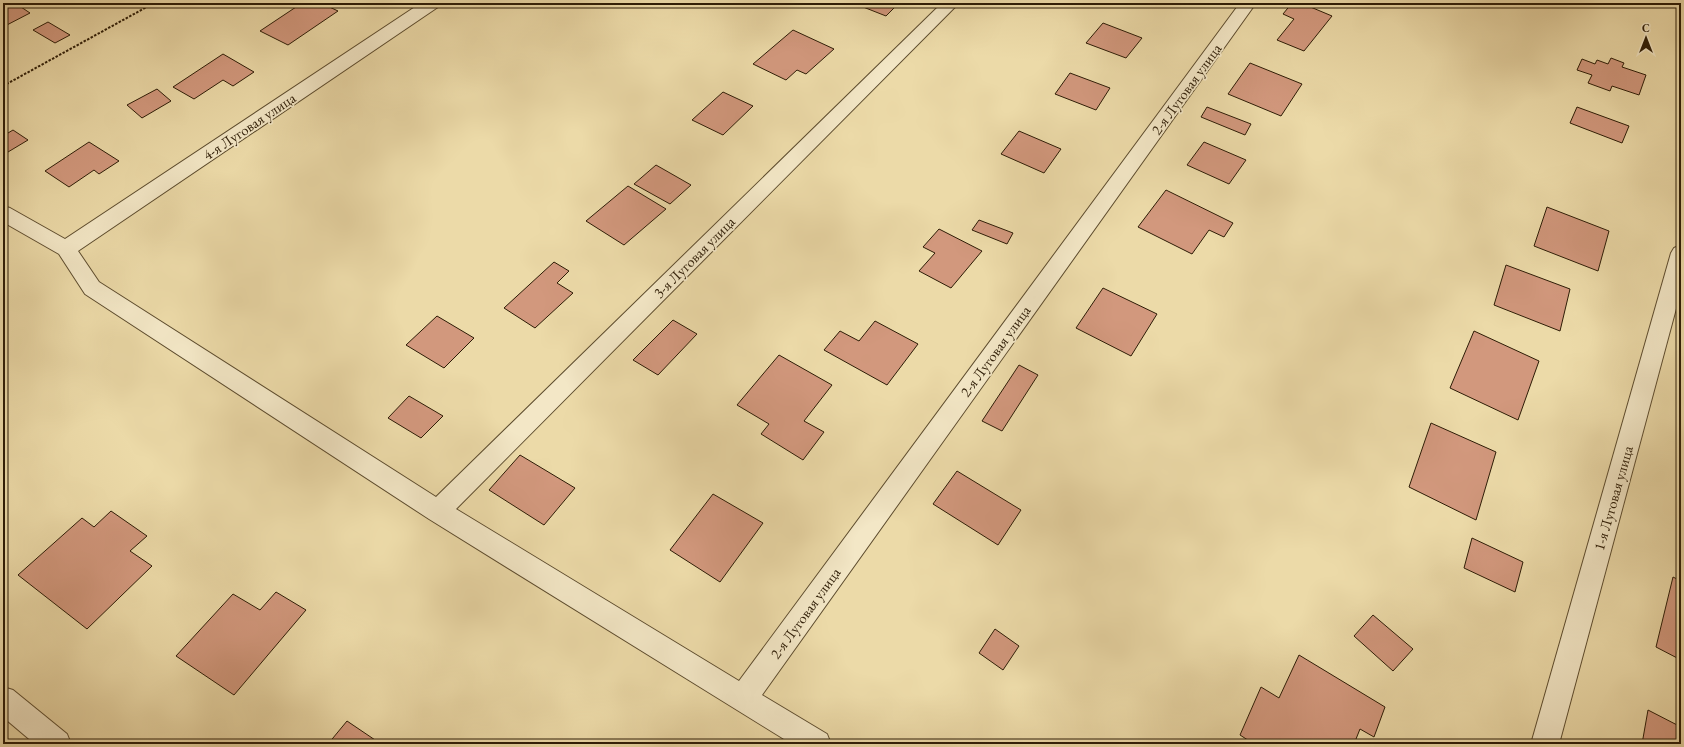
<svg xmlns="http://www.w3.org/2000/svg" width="1684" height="747" font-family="'EB Garamond',serif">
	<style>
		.building { fill: #d2987d; stroke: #2d1c06 }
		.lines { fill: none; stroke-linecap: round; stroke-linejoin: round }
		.street-casing { stroke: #5d4c2e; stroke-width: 2 }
		.path { stroke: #2d1c06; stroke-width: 2; stroke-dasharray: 2.5 1.5; stroke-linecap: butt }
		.street { fill: #f3e7c6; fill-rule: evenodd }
		.labels { text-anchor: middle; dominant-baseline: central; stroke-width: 3.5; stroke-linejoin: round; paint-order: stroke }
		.street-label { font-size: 15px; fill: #2d1c06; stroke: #f3e7c6 }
	</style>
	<rect width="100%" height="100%" fill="#ecdaa8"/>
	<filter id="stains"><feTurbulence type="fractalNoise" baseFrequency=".005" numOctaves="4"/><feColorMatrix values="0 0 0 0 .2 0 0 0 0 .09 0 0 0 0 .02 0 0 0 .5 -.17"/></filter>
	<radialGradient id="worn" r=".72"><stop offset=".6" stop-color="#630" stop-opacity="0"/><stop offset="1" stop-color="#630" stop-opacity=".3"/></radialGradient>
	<g class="building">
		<path d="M 3,3 L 15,3 L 30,13 L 3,27 Z"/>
		<path d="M 302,3 L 321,3 L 338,11 L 288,45 L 260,31 Z"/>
		<path d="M 853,3 L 899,3 L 886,16 Z"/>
		<path d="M 1292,3 L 1301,3 L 1332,16 L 1304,51 L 1277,40 L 1294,19 L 1283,14 Z"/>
		<path d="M 48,22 L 70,35 L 55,43 L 33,30 Z"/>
		<path d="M 1103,23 L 1142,38 L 1126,58 L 1086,43 Z"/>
		<path d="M 793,30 L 834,49 L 806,74 L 797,70 L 786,80 L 753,64 Z"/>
		<path d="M 223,54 L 254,72 L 233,86 L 223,80 L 194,99 L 173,87 Z"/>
		<path d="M 1611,58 L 1624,63 L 1622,67 L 1646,75 L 1639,95 L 1612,86 L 1610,91 L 1588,83 L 1592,75 L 1577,70 L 1582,59 L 1595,64 L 1597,60 L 1608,64 Z"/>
		<path d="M 1250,63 L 1302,84 L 1281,116 L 1228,94 Z"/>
		<path d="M 1070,73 L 1110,88 L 1096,110 L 1055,94 Z"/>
		<path d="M 157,89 L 171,101 L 142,118 L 127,105 Z"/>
		<path d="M 723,92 L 753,106 L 723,135 L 692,120 Z"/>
		<path d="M 1207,107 L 1251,124 L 1245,135 L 1201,117 Z"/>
		<path d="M 1577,107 L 1629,126 L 1622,143 L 1570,123 Z"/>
		<path d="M 13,130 L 28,140 L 3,155 L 3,136 Z"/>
		<path d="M 1019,131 L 1061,149 L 1044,173 L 1001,154 Z"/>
		<path d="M 89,142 L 119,161 L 99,174 L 94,170 L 69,187 L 45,171 Z"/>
		<path d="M 1204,142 L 1246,160 L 1229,184 L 1187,165 Z"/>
		<path d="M 656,165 L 691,185 L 670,204 L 634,184 Z"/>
		<path d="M 628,186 L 666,209 L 624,245 L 586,221 Z"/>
		<path d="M 1166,190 L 1233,223 L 1224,237 L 1209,230 L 1192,254 L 1138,227 Z"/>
		<path d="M 1547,207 L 1609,231 L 1598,271 L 1534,246 Z"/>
		<path d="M 979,220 L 1013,233 L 1007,244 L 972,230 Z"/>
		<path d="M 939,229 L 982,251 L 951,288 L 919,271 L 935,253 L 923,247 Z"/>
		<path d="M 554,262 L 569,271 L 557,283 L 573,293 L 535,328 L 504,308 Z"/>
		<path d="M 1506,265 L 1570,289 L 1560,331 L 1494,305 Z"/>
		<path d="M 1103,288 L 1157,314 L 1131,356 L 1076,328 Z"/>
		<path d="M 437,316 L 474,338 L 444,368 L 406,345 Z"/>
		<path d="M 673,320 L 697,334 L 658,375 L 633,360 Z"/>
		<path d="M 875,321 L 918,344 L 887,385 L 824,350 L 840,331 L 859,341 Z"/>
		<path d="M 1474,331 L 1539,361 L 1518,420 L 1450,388 Z"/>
		<path d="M 779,355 L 832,385 L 804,421 L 824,432 L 803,460 L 761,434 L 769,424 L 737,405 Z"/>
		<path d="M 1019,365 L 1038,375 L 1002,431 L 982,421 Z"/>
		<path d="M 409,396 L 443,416 L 421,438 L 388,418 Z"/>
		<path d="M 1431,423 L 1496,452 L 1476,520 L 1409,487 Z"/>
		<path d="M 520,455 L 575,488 L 544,525 L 489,490 Z"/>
		<path d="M 957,471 L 1021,510 L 998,545 L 933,504 Z"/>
		<path d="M 713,494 L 763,523 L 720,582 L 670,550 Z"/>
		<path d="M 111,511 L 147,536 L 130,551 L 152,566 L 87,629 L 18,575 L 82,518 L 94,527 Z"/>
		<path d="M 1472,538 L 1523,562 L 1515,592 L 1464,568 Z"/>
		<path d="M 1673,577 L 1681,581 L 1681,660 L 1656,647 Z"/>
		<path d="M 276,592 L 306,610 L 234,695 L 176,656 L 233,594 L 260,610 Z"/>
		<path d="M 1373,615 L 1413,649 L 1393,671 L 1354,636 Z"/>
		<path d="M 995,629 L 1019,646 L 1003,670 L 979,653 Z"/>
		<path d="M 1299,655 L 1385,707 L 1374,737 L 1360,729 L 1354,744 L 1299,744 L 1294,741 L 1292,744 L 1254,744 L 1240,735 L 1261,687 L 1279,698 Z"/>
		<path d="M 1648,710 L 1681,727 L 1681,744 L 1642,744 Z"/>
		<path d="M 347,721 L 381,744 L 328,744 Z"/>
	</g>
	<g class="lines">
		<defs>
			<g id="street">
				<path d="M 421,3 L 440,3 L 438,7 L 78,251 L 99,282 L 436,497 L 942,3 L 959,3 L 456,509 L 739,681 L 1240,3 L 1256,3 L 762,695 L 827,734 L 831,744 L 792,744 L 429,519 L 85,294 L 59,254 L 3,222 L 3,206 L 10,208 L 65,239 Z"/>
				<path d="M 1681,245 L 1681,290 L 1559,744 L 1531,744 L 1671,253 L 1674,248 Z"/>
				<path d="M 3,687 L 13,690 L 67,734 L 71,744 L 35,744 L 3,717 Z"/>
			</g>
		</defs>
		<use href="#street" class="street-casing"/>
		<path class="path" d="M 3,86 L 154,3"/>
		<use href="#street" class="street"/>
	</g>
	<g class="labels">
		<g class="street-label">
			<text transform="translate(1186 89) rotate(-54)">2-я Луговая улица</text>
			<text transform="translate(249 126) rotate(-34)">4-я Луговая улица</text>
			<text transform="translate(694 257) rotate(-45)">3-я Луговая улица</text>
			<text transform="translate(995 351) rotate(-54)">2-я Луговая улица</text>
			<text transform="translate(1613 498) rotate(-74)">1-я Луговая улица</text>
			<text transform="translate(805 613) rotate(-54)">2-я Луговая улица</text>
		</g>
	</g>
	<rect width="1684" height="747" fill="none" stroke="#ecdaa8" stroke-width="16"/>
	<rect x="4" y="4" width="1676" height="739" fill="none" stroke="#2d1c06" stroke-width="2"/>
	<rect x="8" y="8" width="1668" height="731" fill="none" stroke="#2d1c06"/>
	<g transform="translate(1646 38)" stroke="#f3e7c6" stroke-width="3" paint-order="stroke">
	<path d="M0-3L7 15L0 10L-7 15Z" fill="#2d1c06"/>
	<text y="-6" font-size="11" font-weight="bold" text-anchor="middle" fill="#2d1c06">С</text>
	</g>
	<rect width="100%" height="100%" filter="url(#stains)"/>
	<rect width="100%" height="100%" fill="url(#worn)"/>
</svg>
